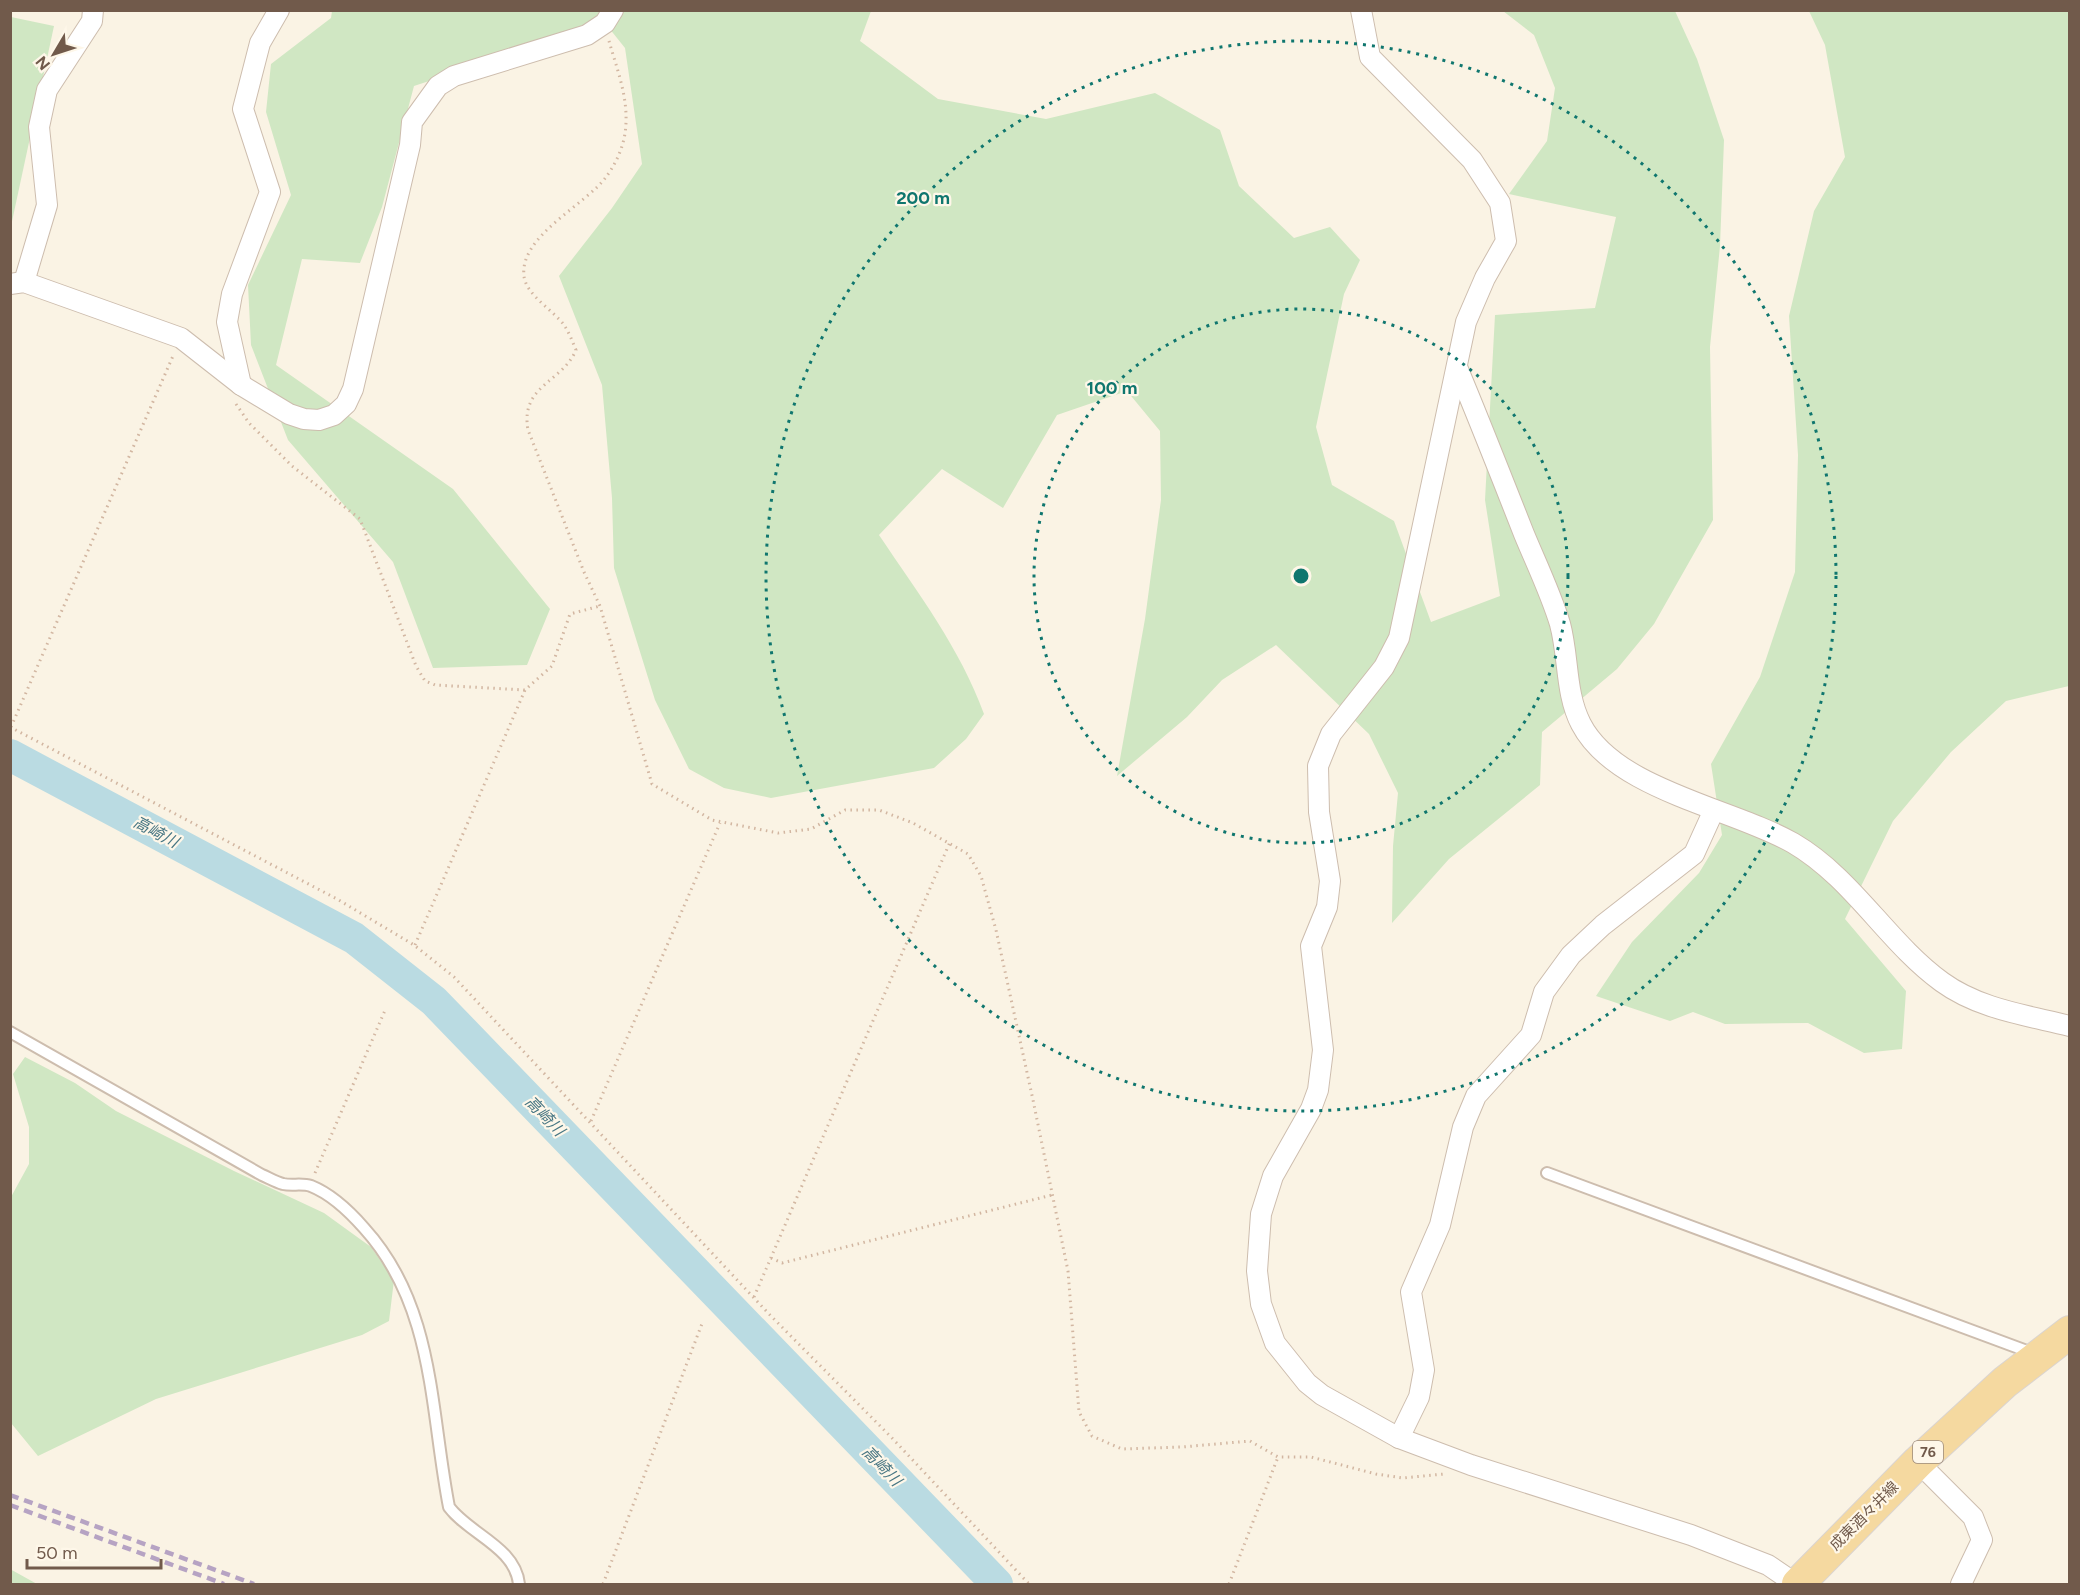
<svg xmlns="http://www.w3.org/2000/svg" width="2080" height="1595" font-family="Figtree,'Noto Sans JP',sans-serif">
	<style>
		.green { fill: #d0e7c3 }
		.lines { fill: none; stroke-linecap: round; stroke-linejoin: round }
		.river { stroke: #badbe2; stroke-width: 32 }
		.service-casing { stroke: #cdbdae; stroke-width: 14 }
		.minor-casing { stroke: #cdbdae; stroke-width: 22 }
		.primary-casing { stroke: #dad4d0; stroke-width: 34 }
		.path { stroke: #d2b6a1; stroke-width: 3; stroke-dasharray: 1.5 4.5; stroke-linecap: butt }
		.service { stroke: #fff; stroke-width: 10 }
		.minor { stroke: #fff; stroke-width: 20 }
		.primary { stroke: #f5d9a0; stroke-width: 32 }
		.rail { stroke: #b6a3c3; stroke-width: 4.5; stroke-dasharray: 9 6; stroke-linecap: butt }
		.ring { fill: none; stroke: #0f766e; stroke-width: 3; stroke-dasharray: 3 6 }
		.labels { text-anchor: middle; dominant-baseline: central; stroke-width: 4.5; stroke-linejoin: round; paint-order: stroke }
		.shield { fill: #fef7e9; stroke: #9b897a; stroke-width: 1.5 }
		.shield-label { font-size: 14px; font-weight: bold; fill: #715a4b }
		.street-label { font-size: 15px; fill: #715a4b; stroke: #fef7e9 }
		.water-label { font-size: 16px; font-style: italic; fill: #477683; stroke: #fef7e9 }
		.centre { fill: #0f766e; stroke: #fef7e9; stroke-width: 3 }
		.ring-label { font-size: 18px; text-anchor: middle; font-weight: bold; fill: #0f766e; stroke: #fef7e9; stroke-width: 4.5; stroke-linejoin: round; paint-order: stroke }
	</style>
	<rect width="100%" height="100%" fill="#faf3e4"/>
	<g class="green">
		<path d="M 332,11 L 871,11 L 860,41 L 938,99 L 1046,119 L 1155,93 L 1220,130 L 1239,186 L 1294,238 L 1330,227 L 1360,260 L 1344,294 L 1316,427 L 1332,485 L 1394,521 L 1431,622 L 1500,596 L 1485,500 L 1495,315 L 1595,308 L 1616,217 L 1509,194 L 1547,141 L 1555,88 L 1534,35 L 1503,11 L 1675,11 L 1697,59 L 1724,140 L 1720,246 L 1710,347 L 1713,520 L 1654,624 L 1617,669 L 1542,732 L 1540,785 L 1449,859 L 1392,923 L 1393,846 L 1398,793 L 1369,734 L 1276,645 L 1222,680 L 1187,717 L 1117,776 L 1145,619 L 1161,500 L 1160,431 L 1127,391 L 1057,415 L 1003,508 L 942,469 L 879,535 C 918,593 960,648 984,714 L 966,739 L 934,768 L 771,798 L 724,788 L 689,769 L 655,700 L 614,568 L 612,498 L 602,385 L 559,276 L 612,208 L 642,164 L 625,48 L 605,23 L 414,86 L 382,207 L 360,263 L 302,259 L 276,365 L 453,489 L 550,609 L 527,665 L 433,668 L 393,562 L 288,440 L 251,345 L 248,285 L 291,195 L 266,112 L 271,64 L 331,18 Z"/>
		<path d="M 1809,11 L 2069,11 L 2069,686 L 2006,701 L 1951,752 L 1893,821 L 1845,919 L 1906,991 L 1902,1049 L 1864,1053 L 1808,1023 L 1725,1024 L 1693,1012 L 1670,1021 L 1596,996 L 1632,942 L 1699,873 L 1722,835 L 1711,764 L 1760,677 L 1795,572 L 1798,455 L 1789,316 L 1814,211 L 1845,157 L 1825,45 Z"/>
		<path d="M 11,17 L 54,26 L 11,226 Z"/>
		<path d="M 25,1057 L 75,1083 L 116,1111 L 234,1171 L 324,1213 L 371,1247 L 394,1280 L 389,1321 L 362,1335 L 156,1399 L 38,1456 L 11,1423 L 11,1197 L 29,1164 L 29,1127 L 13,1074 Z"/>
		<path d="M 10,1569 L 37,1584 L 11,1584 Z"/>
	</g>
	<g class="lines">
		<path class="river" d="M 10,755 L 354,938 L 434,1001 L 997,1584"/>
		<defs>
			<g id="service">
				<path d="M 10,1032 L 262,1175 C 269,1178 276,1182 283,1184 C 292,1186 302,1183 311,1186 C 331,1194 350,1212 364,1228 C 435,1306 430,1410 449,1507 C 469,1534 515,1547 519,1584"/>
				<path d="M 1547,1173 L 2035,1354"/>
			</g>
			<g id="minor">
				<path d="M 1361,10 L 1370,57 L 1472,160 L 1500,203 L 1506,241 L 1485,278 L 1466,322 L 1399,638 L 1384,667 L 1331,734 L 1318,766 L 1319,812 L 1330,881 L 1327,907 L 1311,946 L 1323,1050 L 1318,1090 L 1311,1109 L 1273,1176 L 1261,1214 L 1257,1271 L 1261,1304 L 1275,1343 L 1307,1383 L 1322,1395 L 1399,1438 L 1471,1465 L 1691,1535 L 1768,1565 L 1796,1584"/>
				<path d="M 24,282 L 47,205 L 39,127 L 47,90 L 92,21 L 93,10"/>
				<path d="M 10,284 L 24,282 L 181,338 L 241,385 L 289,414 L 304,419 L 319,420 L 334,415 L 346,404 L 353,389 L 410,145 L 412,122 L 438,86 L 454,76 L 587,35 L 605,23 L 613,10"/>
				<path d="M 1457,367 C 1480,422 1502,478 1524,534 C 1536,563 1551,594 1560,624 C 1569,657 1565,693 1581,724 C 1615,790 1732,808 1793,843 C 1853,878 1887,942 1942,982 C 1979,1009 2026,1015 2070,1026"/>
				<path d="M 241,385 L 227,322 L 232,294 L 270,192 L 243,109 L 260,43 L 279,10"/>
				<path d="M 1399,1438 L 1419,1397 L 1424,1370 L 1411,1292 L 1440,1225 L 1463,1127 L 1476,1096 L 1531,1035 L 1544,992 L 1571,955 L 1603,925 L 1694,854 L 1714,810"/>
				<path d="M 1918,1462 L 1973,1517 L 1982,1540 L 1961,1584"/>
			</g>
			<path id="primary" d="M 1798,1584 L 1918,1462 L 2005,1382 L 2070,1332"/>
		</defs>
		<use href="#service" class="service-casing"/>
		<use href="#minor" class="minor-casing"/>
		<use href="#primary" class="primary-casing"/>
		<g class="path">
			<path d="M 609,41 C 616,66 627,94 626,121 C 626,141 618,161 606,177 C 587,204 519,236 524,276 C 526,295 553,310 564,325 C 569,332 572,341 576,350 C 562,383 520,385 528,430 L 584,572 L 600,606 L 652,784 L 712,820 L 778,833 L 811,829 L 845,810 L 879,810 L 913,823 L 968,854 L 981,876 L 996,930 L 1033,1100 L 1068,1271 L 1079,1412 L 1092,1436 L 1122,1449 L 1182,1447 L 1250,1441 L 1278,1457 L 1311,1457 L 1376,1474 L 1403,1478 L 1444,1474"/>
			<path d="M 236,404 L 249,423 L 292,466 L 360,519 L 416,666 L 425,681 L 435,685 L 525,690 L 552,666 L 570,614 L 600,606"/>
			<path d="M 10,727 L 337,899 L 414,945 L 454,977 L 769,1314 L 892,1438 L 1029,1584"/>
			<path d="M 11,727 L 173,356"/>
			<path d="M 415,945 L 525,690"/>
			<path d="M 591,1121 L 720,823"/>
			<path d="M 315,1173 L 386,1008"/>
			<path d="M 771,1258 L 782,1263 L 1052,1195"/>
			<path d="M 754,1297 L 950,842"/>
			<path d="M 603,1584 L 703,1321"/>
			<path d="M 1229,1584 L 1278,1457"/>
		</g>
		<use href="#service" class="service"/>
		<use href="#minor" class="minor"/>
		<use href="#primary" class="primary"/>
		<g class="rail">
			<path d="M 10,1495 L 254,1584"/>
			<path d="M 10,1505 L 224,1584"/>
		</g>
	</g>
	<g class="ring">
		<circle cx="1301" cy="576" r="267"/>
		<circle cx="1301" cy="576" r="535"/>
	</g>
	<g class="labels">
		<rect class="shield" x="1913" y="1441" width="30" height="22" rx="4.5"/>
		<g class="shield-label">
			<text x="1928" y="1452">76</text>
		</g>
		<g class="street-label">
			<text transform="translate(1864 1516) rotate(-45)">成東酒々井線</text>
		</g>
		<g class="water-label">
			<text transform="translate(156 832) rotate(28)">高崎川</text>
			<text transform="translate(545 1116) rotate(46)">高崎川</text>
			<text transform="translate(882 1466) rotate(46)">高崎川</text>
		</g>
	</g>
	<circle cx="1301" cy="576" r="9" class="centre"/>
	<g class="ring-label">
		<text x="923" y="204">200 m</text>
		<text x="1112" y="394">100 m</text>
	</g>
	<rect width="2080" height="1595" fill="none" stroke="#715a4b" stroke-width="24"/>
	<g transform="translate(54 54) rotate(231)" stroke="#fef7e9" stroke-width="4.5" paint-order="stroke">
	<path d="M0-4.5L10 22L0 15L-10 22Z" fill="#715a4b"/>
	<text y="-9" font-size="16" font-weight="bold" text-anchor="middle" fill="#715a4b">N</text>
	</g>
	<path d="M27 1559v9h134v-9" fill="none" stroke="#715a4b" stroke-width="3"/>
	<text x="36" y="1559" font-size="18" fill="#715a4b" stroke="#fef7e9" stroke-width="4.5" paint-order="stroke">50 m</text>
</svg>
